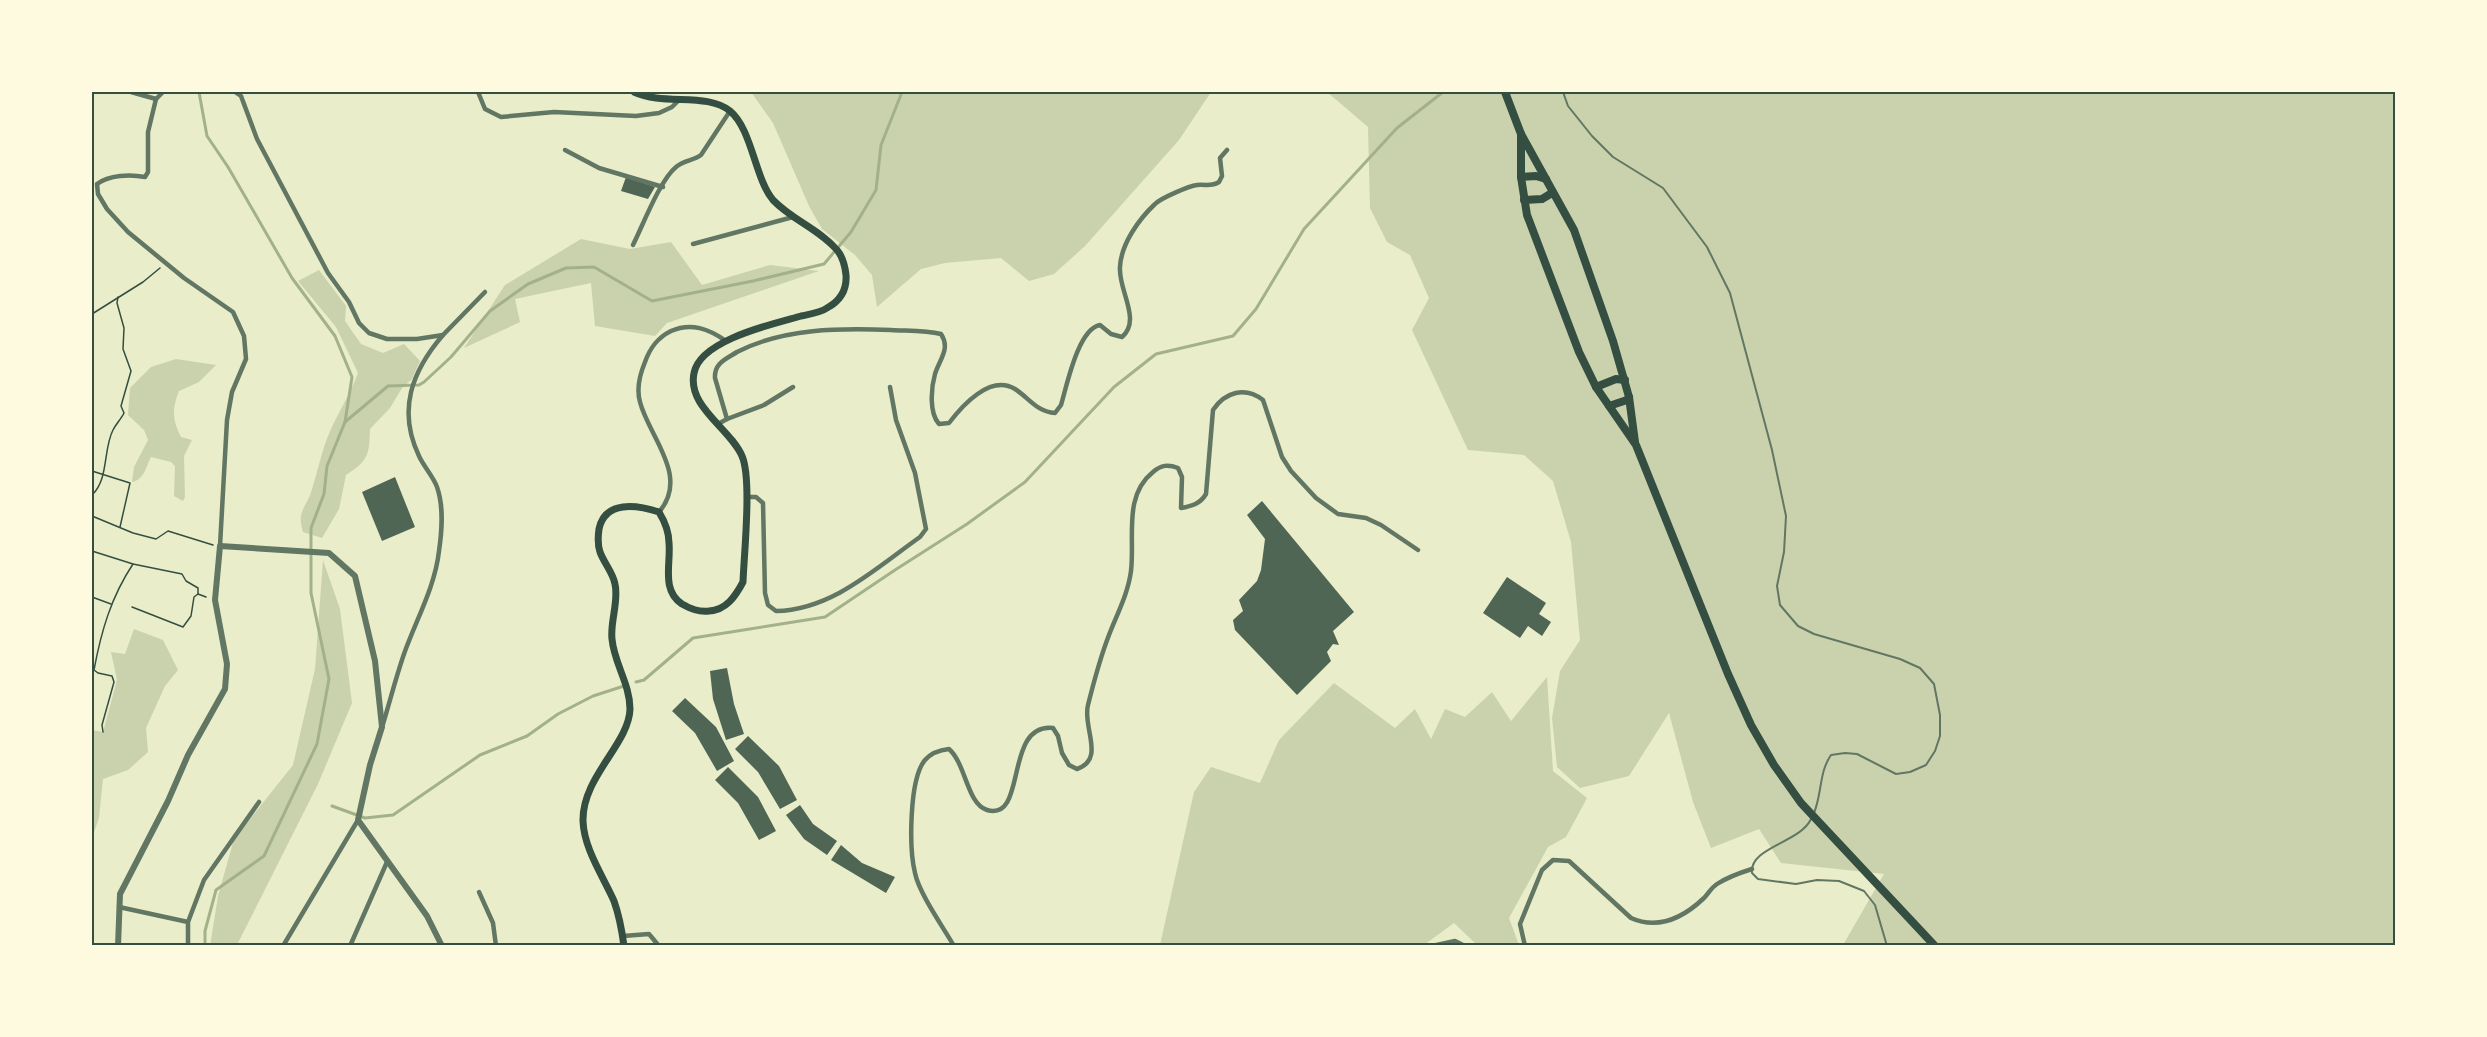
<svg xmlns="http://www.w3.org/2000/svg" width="2487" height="1037" font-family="Ubuntu,sans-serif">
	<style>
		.green { fill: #cad2ad }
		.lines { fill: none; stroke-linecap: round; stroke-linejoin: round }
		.stream { stroke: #a3b18a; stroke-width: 3 }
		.building { fill: #4f6655 }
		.path { stroke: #344e41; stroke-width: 1.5 }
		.service { stroke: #617663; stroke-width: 2 }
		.minor { stroke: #617663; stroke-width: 4.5 }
		.tertiary { stroke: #617663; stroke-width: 6 }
		.secondary { stroke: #344e41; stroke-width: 7 }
		.primary { stroke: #344e41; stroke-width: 8 }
		.neatline { fill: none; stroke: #344e41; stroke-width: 2 }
	</style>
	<rect width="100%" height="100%" fill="#e9edc9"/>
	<g class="green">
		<path d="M 751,92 L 1211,92 L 1179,140 L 1085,246 L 1054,274 L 1029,281 L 1001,258 L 945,263 L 921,269 L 877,307 L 872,275 L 855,255 L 822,229 L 809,206 L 773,123 Z"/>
		<path d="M 1327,92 L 2395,92 L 2395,945 L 1843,945 L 1884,874 L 1781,863 L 1759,829 L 1711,848 L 1693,802 L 1669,713 L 1629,776 L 1580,788 L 1557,767 L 1552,718 L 1560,671 L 1580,640 L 1571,542 L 1553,481 L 1524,455 L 1468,450 L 1412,330 L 1429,298 L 1410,255 L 1387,242 L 1370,208 L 1368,127 Z"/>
		<path d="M 581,239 L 630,249 L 671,242 L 702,285 L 770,265 L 819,271 L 667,323 L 655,336 L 595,326 L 591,283 L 515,299 L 520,322 L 464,348 L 505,285 Z"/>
		<path d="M 319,270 L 346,306 L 345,321 L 361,344 L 383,353 L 404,344 L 420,361 L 412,379 L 402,388 L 390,408 L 370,429 C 369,455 369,460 346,475 L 339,509 L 322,538 L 303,532 C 296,510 307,508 312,489 C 318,471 321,453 328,436 C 337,414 350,395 358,373 L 336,327 L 298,281 Z"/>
		<path d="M 176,359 L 216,365 L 199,382 L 179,391 C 172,408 172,420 181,437 L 192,440 L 184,456 L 185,497 L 183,501 L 174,496 L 175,466 L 171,462 L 151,457 C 146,467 144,480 132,482 L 134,467 L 148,440 L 144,430 L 128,415 L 130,388 L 151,367 Z"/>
		<path d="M 323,560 L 340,609 L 352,703 L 318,784 L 237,945 L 210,946 L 218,896 L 234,839 L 293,765 L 315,669 Z"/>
		<path d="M 134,629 L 163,640 L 178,670 L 165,686 L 146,728 L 148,752 L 128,770 L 103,779 L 99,818 L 92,838 L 92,730 L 103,732 L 117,680 L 111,652 L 125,654 Z"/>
		<path d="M 1547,677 L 1553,771 L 1587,798 L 1566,837 L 1548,847 L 1509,918 L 1519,945 L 1477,945 L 1454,923 L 1424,945 L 1160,945 L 1194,792 L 1211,767 L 1260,783 L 1279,740 L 1334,683 L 1395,728 L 1415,709 L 1431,739 L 1445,709 L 1465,717 L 1492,692 L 1511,721 Z"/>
	</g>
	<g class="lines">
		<g class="stream">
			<path d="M 199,92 L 207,136 L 228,167 L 292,278 L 335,336 L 352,377 L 345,422 L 327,466 L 324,494 L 311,528 L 311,593 L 329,679 L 317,744 L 264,856 L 216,890 L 205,931 L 205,946"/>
			<path d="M 345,422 L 388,386 L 419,385 L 424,382 L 451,357 L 490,311 L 528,284 L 566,268 L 594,267 L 652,301 L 753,281 L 824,264 L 851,232 L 876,190 L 881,145 L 902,92"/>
			<path d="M 636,682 L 644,680 L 693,638 L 825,617 L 895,570 L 967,524 L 1025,482 L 1114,387 L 1156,354 L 1233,336 L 1256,309 L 1304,229 L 1397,128 L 1443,92"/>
			<path d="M 332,806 L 365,818 L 393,815 L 480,755 L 527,736 L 558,714 L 593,696 L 624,686"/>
		</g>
	</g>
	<g class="building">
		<path d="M 626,177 L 655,187 L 648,199 L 621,191 Z"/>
		<path d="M 395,477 L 415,527 L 382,541 L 362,492 Z"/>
		<path d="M 1262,501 L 1354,612 L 1333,631 L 1339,645 L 1333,644 L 1327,652 L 1331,661 L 1297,695 L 1235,630 L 1233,620 L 1243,611 L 1239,600 L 1257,581 L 1261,570 L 1265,539 L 1247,515 Z"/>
		<path d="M 1507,577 L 1546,603 L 1539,614 L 1551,622 L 1542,636 L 1528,626 L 1520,638 L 1483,613 Z"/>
		<path d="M 727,668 L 734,704 L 744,734 L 726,740 L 713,699 L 710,671 Z"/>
		<path d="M 685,698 L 716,727 L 734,761 L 717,771 L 695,733 L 672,711 Z"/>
		<path d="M 748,736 L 779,766 L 797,800 L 780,809 L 758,772 L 735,749 Z"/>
		<path d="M 728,767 L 758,797 L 776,831 L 759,840 L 738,803 L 715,780 Z"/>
		<path d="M 800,805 L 813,824 L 837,841 L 827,855 L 804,839 L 786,815 Z"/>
		<path d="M 841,845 L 862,863 L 895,877 L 886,893 L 831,860 Z"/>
	</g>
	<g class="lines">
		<g class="path">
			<path d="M 92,314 L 143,282 L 160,268"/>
			<path d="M 92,471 L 130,483 L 120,527"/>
			<path d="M 92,495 C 109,479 103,449 113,430 C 116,424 121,419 124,413 L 121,406 L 131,371 L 123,349 L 124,328 L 117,303 L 118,297"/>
			<path d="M 92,516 L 133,533 L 156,539 L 168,531 L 213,545"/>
			<path d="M 92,551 L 133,564 L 182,574 L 186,581 L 198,588 L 198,594 L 206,597"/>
			<path d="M 92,597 L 111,604"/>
			<path d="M 132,607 L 183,627 L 191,616 L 194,597 L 198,594"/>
			<path d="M 103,732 L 102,725 L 114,682 L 112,676 L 98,673 L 94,670 C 101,632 111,597 133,564"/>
		</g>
		<g class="service">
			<path d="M 1563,92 L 1568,106 L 1592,136 L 1613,157 L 1663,188 L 1707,247 L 1730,293 L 1772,450 L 1786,516 L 1784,552 L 1777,586 L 1780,605 L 1798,626 L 1814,634 L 1900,659 L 1920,668 L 1934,684 L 1940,715 L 1940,736 L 1935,751 L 1926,765 L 1910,772 L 1896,774 L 1857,754 L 1845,753 L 1831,755 C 1819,772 1822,794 1814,813"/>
			<path d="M 1811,819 C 1800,843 1749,847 1752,873 L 1758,879 L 1796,884 L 1817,880 L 1839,881 L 1864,891 L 1875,905 L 1887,946"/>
		</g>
		<g class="minor">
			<path d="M 131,92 L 156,99"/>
			<path d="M 235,92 L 241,96 L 257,139 L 328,273 L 349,302 L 359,323 L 369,333 L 387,339 L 417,339 L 443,335 C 412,371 397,410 419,456 C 424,467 433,476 437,487 C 444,507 442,530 439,551 C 435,587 416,620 404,654 C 396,677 390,701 383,724"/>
			<path d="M 478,92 L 485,109 L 501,117 L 554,112 L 636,116 L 659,113 L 672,107 L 678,101"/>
			<path d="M 156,99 L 148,132 L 148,172 L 145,177 C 130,174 109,175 97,184 L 98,194 L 107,209 L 128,232 L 184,278 L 233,312 L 244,336 L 246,359 L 232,392 L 227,420 L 220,546"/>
			<path d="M 156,99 L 163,92"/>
			<path d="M 565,150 L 599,168 L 663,187"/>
			<path d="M 693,244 L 793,217"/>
			<path d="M 633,245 C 643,225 660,180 676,167 C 684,160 693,161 701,155 L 730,111"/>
			<path d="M 443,335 L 485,292"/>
			<path d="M 727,419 L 764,405 L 793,387"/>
			<path d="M 718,424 L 727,419 L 715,378 C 714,363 726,359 737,352 C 784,328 840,328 891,330 C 908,331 925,330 941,334 C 951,349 939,360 935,374 C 931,388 929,413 939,424 L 949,423 C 962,406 990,374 1015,389 C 1029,398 1037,412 1055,413 L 1061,405 C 1067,385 1078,329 1100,325 L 1111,334 L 1122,337 C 1142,320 1118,290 1120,267 C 1121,244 1139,219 1155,204 C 1161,198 1189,186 1197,185 C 1206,184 1211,187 1219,182 L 1222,176 L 1220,158 L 1227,150"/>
			<path d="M 746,497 L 756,497 L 763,503 L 765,593 L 768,605 L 776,611 C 832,610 876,568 920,537 L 926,529 L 915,473 L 896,420 L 890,387"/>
			<path d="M 659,512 C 690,476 649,437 640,402 C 636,388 640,374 645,362 C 650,348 657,338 671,331 C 691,322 709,329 726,341"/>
			<path d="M 479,892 L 493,923 L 496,946"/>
			<path d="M 119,907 L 188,922"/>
			<path d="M 623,936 L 649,934 L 659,946"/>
			<path d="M 188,946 L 188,922 L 204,880 L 259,802"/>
			<path d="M 283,946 L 358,820"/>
			<path d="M 350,946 L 387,862"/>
			<path d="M 407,946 L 414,946"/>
			<path d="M 954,946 C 943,927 919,893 915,873 C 909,849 909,779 925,760 C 931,753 940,750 949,749 C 966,764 967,804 987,810 C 1028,822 1003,723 1053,728 L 1058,736 L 1062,753 L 1069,765 L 1077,769 C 1106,759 1082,727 1088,705 C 1094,681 1100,658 1109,635 C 1117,614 1128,594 1131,571 C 1135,537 1123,496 1153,472 C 1161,465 1168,464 1178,468 L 1182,477 L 1181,508 C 1192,506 1200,504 1206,494 L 1213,410 C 1225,392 1245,386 1263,400 L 1282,457 L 1291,471 L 1316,498 L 1338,514 L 1366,518 L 1381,525 L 1418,550"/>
			<path d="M 1432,946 L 1455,941 L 1465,946"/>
			<path d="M 1525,946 L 1520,924 L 1542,870 L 1553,860 L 1569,861 L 1631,918 C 1658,930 1683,918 1704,898 C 1708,894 1711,888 1717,884 C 1728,877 1739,873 1752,869"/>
		</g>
		<path class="tertiary" d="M 118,946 L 120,894 L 168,801 L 188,755 L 225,689 L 227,664 L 215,600 L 220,546 L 329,553 L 355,576 L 375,661 L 382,727 L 370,765 L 358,820 L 427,916 L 442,946"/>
		<path class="secondary" d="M 624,946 C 622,931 619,915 614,901 C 603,876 584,849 583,821 C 582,777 629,744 630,709 C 630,684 614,663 612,639 C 610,621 619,602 615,584 C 613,573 604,563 600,552 C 598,546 598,536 599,529 C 605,500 637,505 659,512 C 665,522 669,531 669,543 C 671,564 661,590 682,604 C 691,609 698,612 709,611 C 726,610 735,597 743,582 C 744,554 752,479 742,456 C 730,428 687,407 694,373 C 700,340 773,324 801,316 C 810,314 820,313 827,308 C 840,301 847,290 846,275 C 845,266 843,257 837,250 C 819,229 792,220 773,200 C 755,179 752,129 730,111 C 707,92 664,106 634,92"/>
		<g class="primary">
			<path d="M 1505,92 L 1521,134 L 1574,230 L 1613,341 L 1629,397 L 1635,442"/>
			<path d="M 1521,134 L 1521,177 L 1527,215 L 1579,352 L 1596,387 L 1636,445 L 1728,674 L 1751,725 L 1774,765 L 1801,803 L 1935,946"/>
			<path d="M 1521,177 L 1536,176 L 1546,179"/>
			<path d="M 1524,200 L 1542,199 L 1552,193"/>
			<path d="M 1596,387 L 1616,379 L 1625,380"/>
			<path d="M 1609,406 L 1627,400 L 1629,397"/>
		</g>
	</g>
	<rect width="2487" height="1037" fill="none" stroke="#fefae0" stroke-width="186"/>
	<rect x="93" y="93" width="2301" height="851" class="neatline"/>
</svg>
